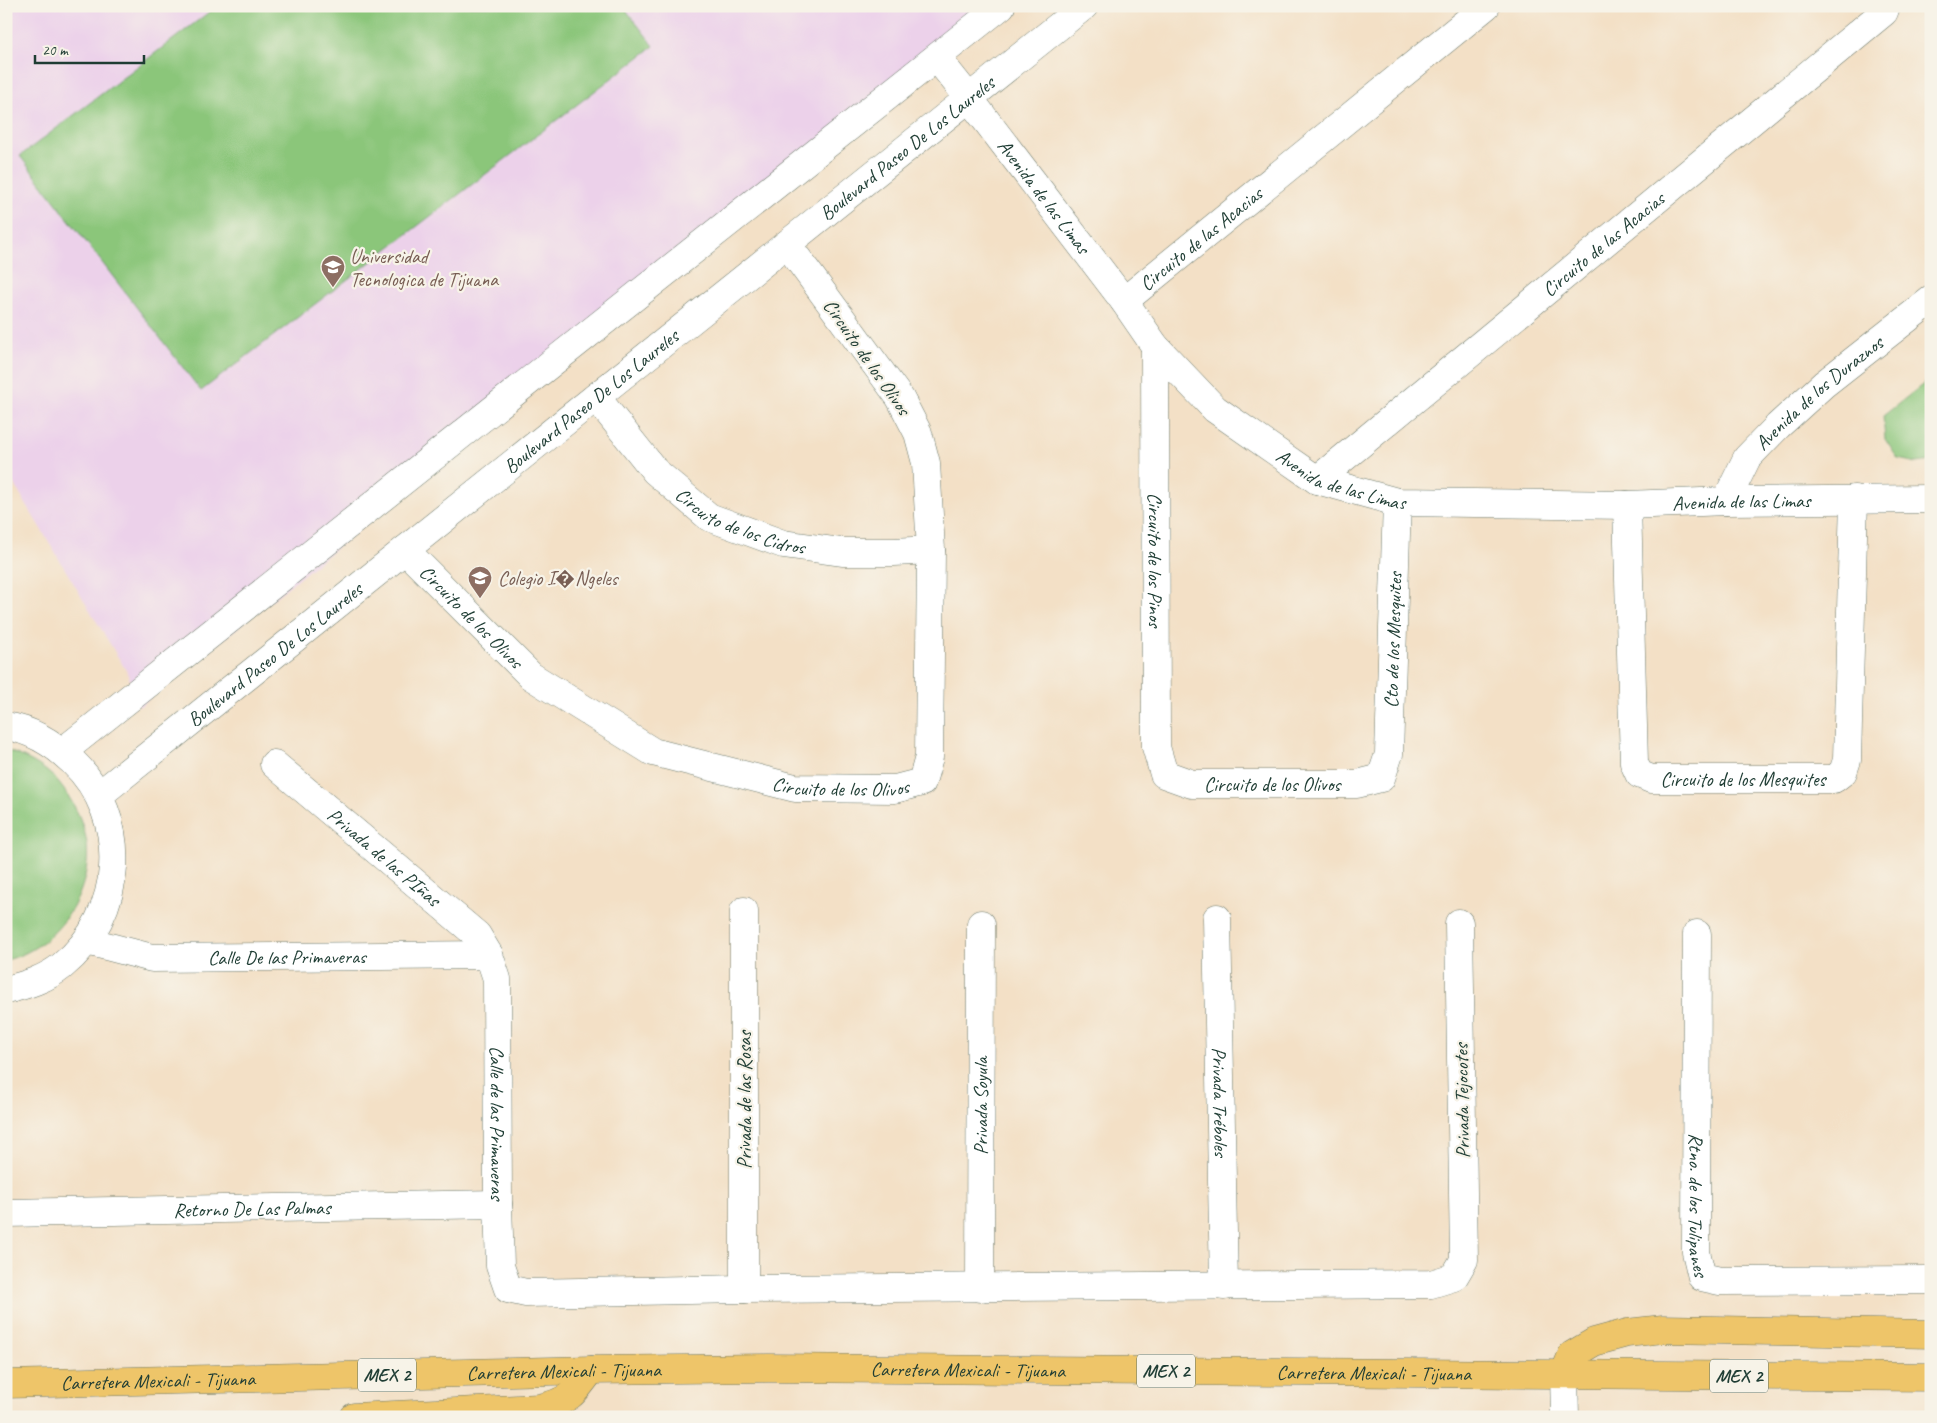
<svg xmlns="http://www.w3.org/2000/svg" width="1937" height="1423" font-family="Caveat,sans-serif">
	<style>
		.built { fill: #ecd1ea }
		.green { fill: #8bc67a; stroke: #558257 }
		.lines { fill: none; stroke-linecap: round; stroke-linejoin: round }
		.minor-casing { stroke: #697667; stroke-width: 29 }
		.major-casing { stroke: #697667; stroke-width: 29 }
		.minor { stroke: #fff; stroke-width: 28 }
		.major { stroke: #eec569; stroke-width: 28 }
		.labels { text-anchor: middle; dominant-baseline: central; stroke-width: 4.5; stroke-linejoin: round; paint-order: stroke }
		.shield { fill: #f7f3e8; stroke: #60746a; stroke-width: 1 }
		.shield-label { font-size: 19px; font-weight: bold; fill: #1f3d34 }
		.street-label { font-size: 20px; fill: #1f3d34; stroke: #f7f3e8 }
		.education-label { font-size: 20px; fill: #785e54; stroke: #f7f3e8; text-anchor: start }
	</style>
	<rect width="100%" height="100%" fill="#f7f3e8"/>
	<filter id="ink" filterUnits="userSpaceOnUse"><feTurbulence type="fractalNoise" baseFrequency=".02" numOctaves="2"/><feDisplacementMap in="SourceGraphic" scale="10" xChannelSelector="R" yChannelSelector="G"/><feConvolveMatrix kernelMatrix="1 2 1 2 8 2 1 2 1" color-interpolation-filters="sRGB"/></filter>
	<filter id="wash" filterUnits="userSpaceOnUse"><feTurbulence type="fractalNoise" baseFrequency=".0096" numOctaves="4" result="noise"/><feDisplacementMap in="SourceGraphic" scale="20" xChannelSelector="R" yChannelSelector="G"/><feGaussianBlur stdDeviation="1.12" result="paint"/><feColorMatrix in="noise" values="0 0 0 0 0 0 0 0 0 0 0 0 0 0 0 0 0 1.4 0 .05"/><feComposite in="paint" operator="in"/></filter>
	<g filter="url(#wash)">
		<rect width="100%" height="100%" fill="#f3e0c6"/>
		<path class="built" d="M 6,6 L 1010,6 L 139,707 L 127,672 L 6,471 Z"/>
		<g class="green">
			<path d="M 217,6 L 623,6 L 654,46 L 201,391 L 20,156 Z"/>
			<path d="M 1931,378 L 1931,461 L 1917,463 L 1898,459 L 1885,439 L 1883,416 Z"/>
			<path d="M 6,750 C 25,757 45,766 58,782 C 72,799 84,821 87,844 C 92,895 56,948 6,960 Z"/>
		</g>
	</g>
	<g filter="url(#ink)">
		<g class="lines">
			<defs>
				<g id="minor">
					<path id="s1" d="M 937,58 L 969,98 L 1124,301 L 1155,346 L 1215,409 L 1317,480 L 1397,502 L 1627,505 L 1726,501 L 1931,499"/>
					<path id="s2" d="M 1124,301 L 1486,6"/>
					<path id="s3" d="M 1155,346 L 1156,747 L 1164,774 L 1192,784 L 1357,784 L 1381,778 L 1389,754 L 1397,502"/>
					<path id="s4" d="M 596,397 L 655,471 L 709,517 L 783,544 L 842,552 L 894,552 L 931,550"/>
					<path id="s5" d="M 1317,480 L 1884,12 L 1886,6"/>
					<path id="s6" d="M 1726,501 L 1747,458 L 1778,426 L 1824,384 L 1931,300"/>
					<path id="s7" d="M 1627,505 L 1634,763 L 1639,774 L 1651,779 L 1834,779 L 1843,772 L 1847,760 L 1854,499"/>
					<path id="s8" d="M 405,550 L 531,676 L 653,752 L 795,788 L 895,789 L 922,782 L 929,757 L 931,550 L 926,463 L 918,433 L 900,398 L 787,244"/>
					<path d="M 6,726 C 31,730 54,744 72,761 C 132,818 125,915 62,966 C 46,979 26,985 6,990"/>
					<path d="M 62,752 L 1001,6"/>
					<path id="s9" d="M 274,764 L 477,935 L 489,955 L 497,979 L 498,1204 L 500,1266 L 508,1289 L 526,1293 L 744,1289 L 1431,1284 L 1454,1277 L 1464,1260 L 1459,923"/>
					<path id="s10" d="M 99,795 L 1084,6"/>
					<path d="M 744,911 L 744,1289"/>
					<path id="s11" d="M 1217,918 L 1224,1286"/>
					<path id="s12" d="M 1697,934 L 1696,1252 L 1702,1277 L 1720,1281 L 1931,1280"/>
					<path id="s13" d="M 87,941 L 152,958 L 489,955"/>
					<path id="s14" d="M 6,1213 L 498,1204"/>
					<path id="s15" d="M 980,1288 L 981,924"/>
					<path d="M 1564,1374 L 1565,1417"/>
				</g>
				<g id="major">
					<path d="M 1564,1374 L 1572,1355 L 1594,1342 L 1627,1333 L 1663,1329 L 1931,1334"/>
					<path id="s16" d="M 6,1384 L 591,1370 L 768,1368 L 1931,1377"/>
					<path d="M 354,1417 L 539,1408 C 568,1402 574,1394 591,1370"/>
				</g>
			</defs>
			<use href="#minor" class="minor-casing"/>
			<use href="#major" class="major-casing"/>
			<use href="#minor" class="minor"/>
			<use href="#major" class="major"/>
		</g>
	</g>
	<defs>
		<symbol id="university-pin" viewBox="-11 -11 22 30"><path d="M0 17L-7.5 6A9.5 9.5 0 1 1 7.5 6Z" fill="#8d6e63" stroke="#f7f3e8"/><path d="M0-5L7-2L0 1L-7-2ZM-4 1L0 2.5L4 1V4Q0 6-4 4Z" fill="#fff"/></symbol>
		<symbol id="school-pin" viewBox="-11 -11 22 30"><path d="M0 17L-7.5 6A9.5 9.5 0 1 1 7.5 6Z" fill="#8d6e63" stroke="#f7f3e8"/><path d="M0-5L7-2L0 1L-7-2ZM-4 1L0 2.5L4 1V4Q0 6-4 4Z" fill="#fff"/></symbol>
	</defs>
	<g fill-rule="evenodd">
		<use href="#university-pin" x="319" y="253" width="28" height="38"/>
		<use href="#school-pin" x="466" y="564" width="28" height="38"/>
	</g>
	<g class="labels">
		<g class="shield">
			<rect x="1137" y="1354.5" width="58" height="33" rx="4"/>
			<rect x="358" y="1358.5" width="58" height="33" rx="4"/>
			<rect x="1710" y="1359.5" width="58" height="33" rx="4"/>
		</g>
		<g class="shield-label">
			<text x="1166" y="1371">MEX 2</text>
			<text x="387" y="1375">MEX 2</text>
			<text x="1739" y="1376">MEX 2</text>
		</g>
		<g class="street-label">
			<text stroke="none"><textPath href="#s10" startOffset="1035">Boulevard Paseo De Los Laureles</textPath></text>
			<text stroke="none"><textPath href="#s1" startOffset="175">Avenida de las Limas</textPath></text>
			<text stroke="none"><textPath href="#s2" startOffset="99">Circuito de las Acacias</textPath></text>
			<text stroke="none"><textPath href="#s5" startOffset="371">Circuito de las Acacias</textPath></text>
			<text transform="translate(867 357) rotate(55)">Circuito de los Olivos</text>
			<text stroke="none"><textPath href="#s6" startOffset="145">Avenida de los Duraznos</textPath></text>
			<text stroke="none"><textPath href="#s10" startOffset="630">Boulevard Paseo De Los Laureles</textPath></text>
			<text stroke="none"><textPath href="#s1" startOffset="595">Avenida de las Limas</textPath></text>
			<text stroke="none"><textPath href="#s1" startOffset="1000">Avenida de las Limas</textPath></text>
			<text stroke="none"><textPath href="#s4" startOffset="196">Circuito de los Cidros</textPath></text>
			<text stroke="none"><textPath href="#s3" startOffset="214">Circuito de los Pinos</textPath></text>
			<text stroke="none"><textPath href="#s8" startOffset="94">Circuito de los Olivos</textPath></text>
			<text stroke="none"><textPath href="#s3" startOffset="788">Cto de los Mesquites</textPath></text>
			<text stroke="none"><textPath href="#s10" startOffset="225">Boulevard Paseo De Los Laureles</textPath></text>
			<text stroke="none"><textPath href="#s7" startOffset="375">Circuito de los Mesquites</textPath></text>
			<text stroke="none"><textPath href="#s8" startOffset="514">Circuito de los Olivos</textPath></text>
			<text stroke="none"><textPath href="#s3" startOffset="539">Circuito de los Olivos</textPath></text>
			<text stroke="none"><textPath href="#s9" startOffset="144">Privada de las PIñas</textPath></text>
			<text stroke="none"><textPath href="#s13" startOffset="202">Calle De las Primaveras</textPath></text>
			<text transform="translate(744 1100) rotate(-90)">Privada de las Rosas</text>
			<text transform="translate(1462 1101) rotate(-91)">Privada Tejocotes</text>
			<text stroke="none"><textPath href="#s11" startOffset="184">Privada Tréboles</textPath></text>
			<text stroke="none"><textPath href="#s15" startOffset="182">Privada Soyula</textPath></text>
			<text stroke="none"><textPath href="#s9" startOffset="458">Calle de las Primaveras</textPath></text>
			<text stroke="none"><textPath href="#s12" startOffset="271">Rtno. de los Tulipanes</textPath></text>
			<text stroke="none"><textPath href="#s14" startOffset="246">Retorno De Las Palmas</textPath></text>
			<text stroke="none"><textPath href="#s16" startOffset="962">Carretera Mexicali - Tijuana</textPath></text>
			<text stroke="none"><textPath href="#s16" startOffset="558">Carretera Mexicali - Tijuana</textPath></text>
			<text stroke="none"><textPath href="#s16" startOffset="1368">Carretera Mexicali - Tijuana</textPath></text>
			<text stroke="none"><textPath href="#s16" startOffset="152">Carretera Mexicali - Tijuana</textPath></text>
		</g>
		<g class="education-label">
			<text x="350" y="256">Universidad<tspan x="350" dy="23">Tecnologica de Tijuana</tspan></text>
			<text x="498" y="578">Colegio I�Ngeles</text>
		</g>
	</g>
	<rect width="1937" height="1423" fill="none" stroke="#f7f3e8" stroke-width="25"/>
	<path d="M35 55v8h109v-8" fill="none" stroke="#1f3d34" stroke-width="2.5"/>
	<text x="42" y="55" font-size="15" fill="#1f3d34" stroke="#f7f3e8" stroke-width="4" paint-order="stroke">20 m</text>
</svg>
